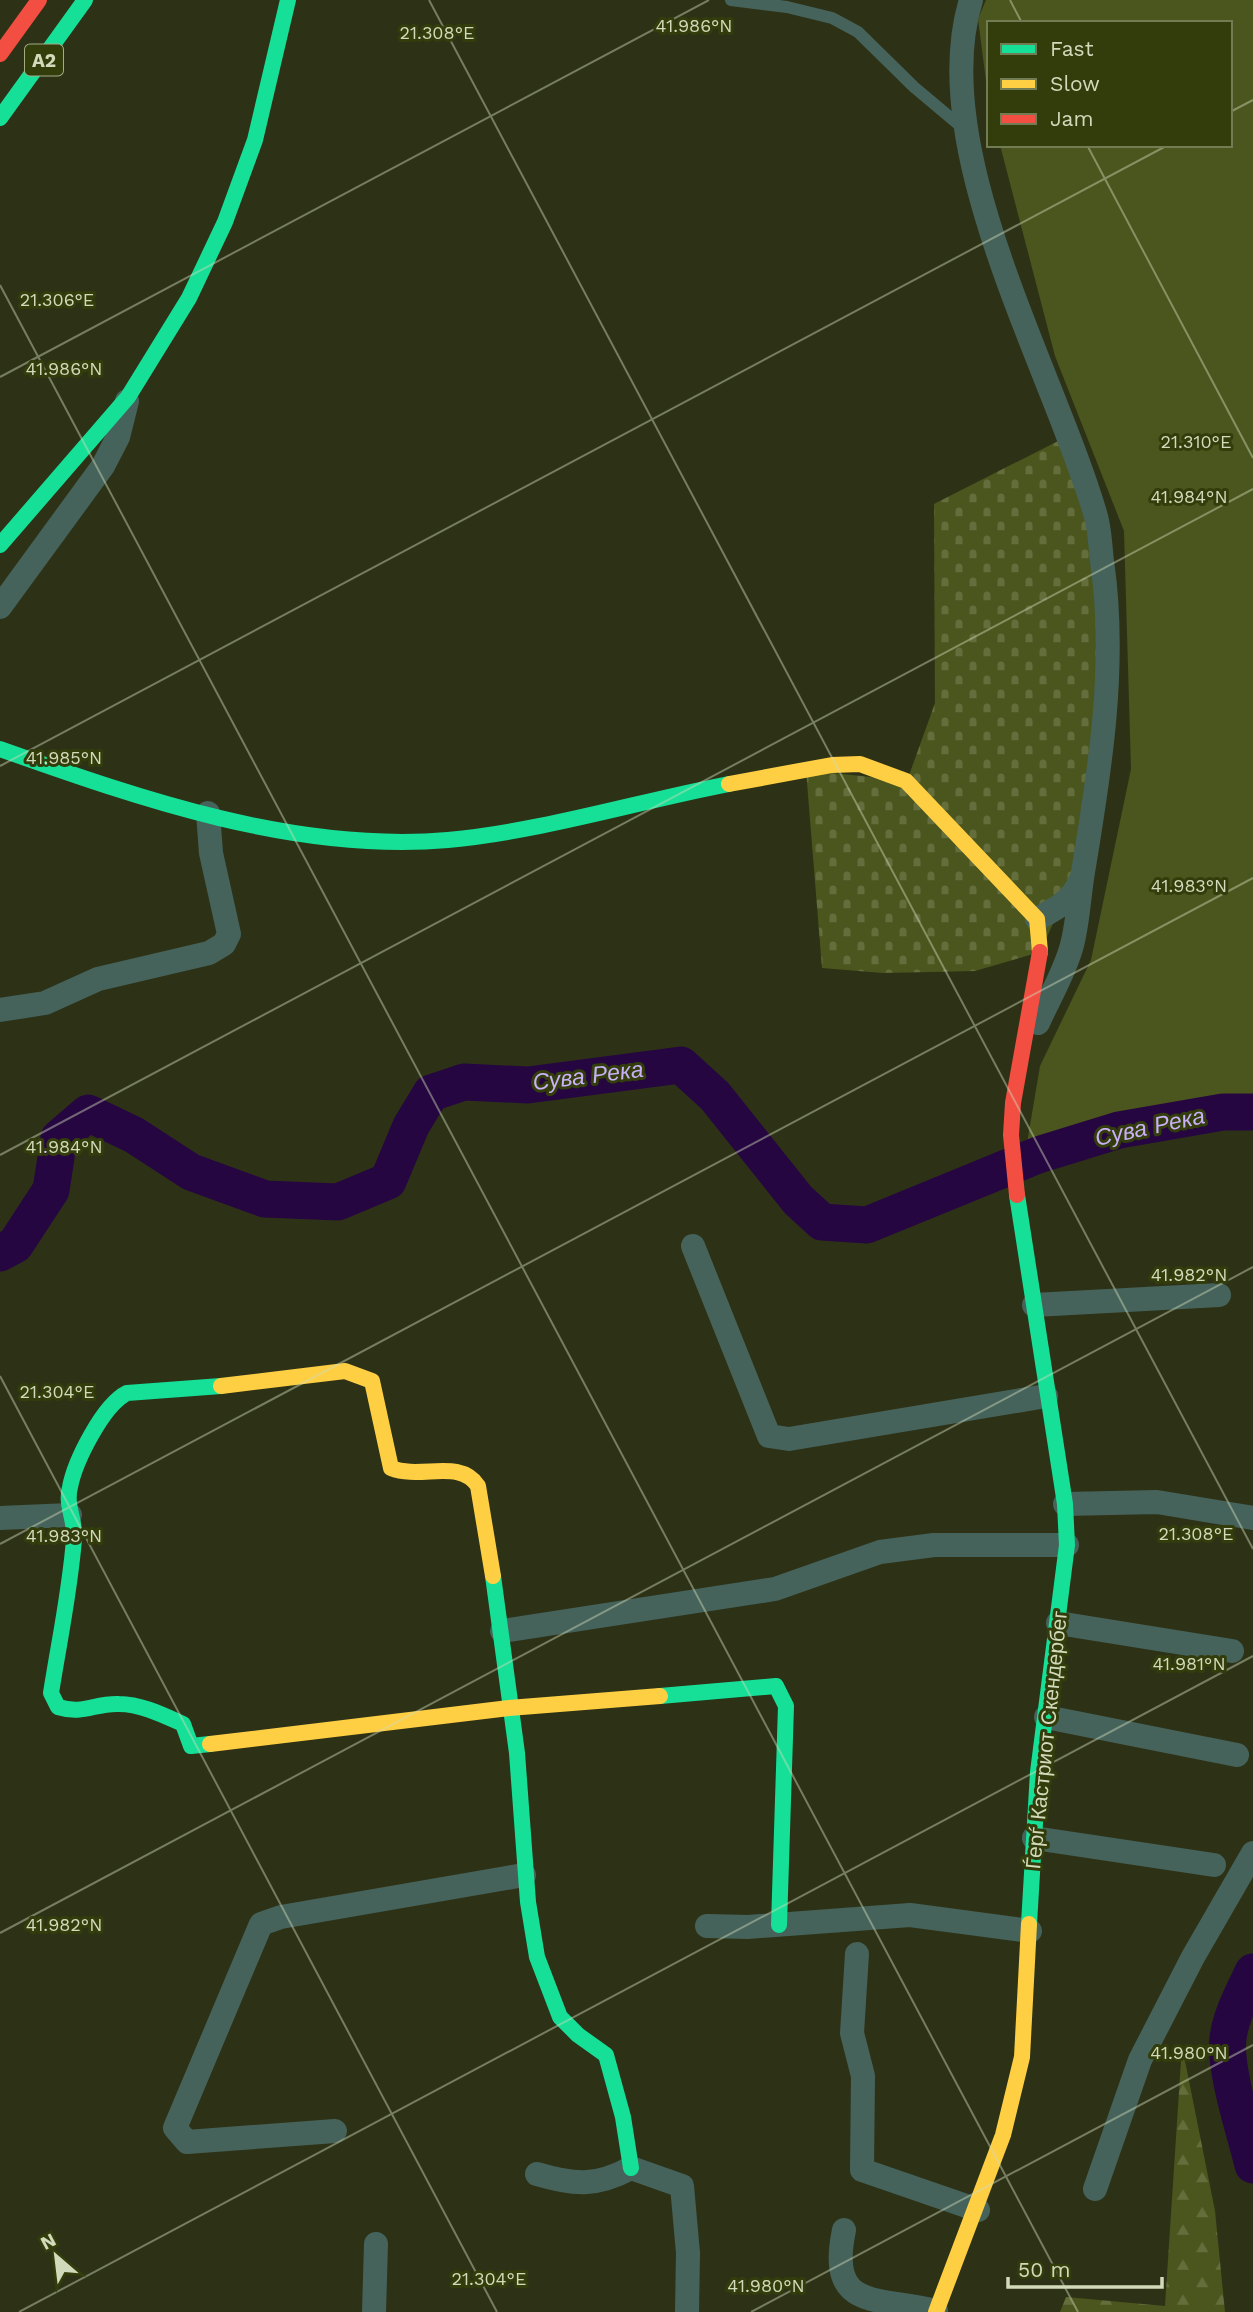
<svg xmlns="http://www.w3.org/2000/svg" width="1253" height="2312" font-family="'Work Sans',sans-serif">
	<style>
		.forest { fill: url(#forest-firs) }
		.cemetery { fill: url(#cemetery-stones) }
		.pitch { fill: #4a561d }
		.lines { fill: none; stroke-linecap: round; stroke-linejoin: round }
		.river { stroke: #260641; stroke-width: 37 }
		.lane { stroke: #46635b; stroke-width: 12 }
		.street { stroke: #46635b; stroke-width: 24 }
		.fast { stroke: #16e098; stroke-width: 16 }
		.slow { stroke: #ffcf43; stroke-width: 16 }
		.jam { stroke: #f24e42; stroke-width: 16 }
		.ticks { fill: none; stroke: #d1daba; stroke-width: 2; stroke-opacity: 0.45 }
		.labels { text-anchor: middle; dominant-baseline: central; stroke-width: 6; stroke-linejoin: round; paint-order: stroke }
		.shield { fill: #333d0c; stroke: #a2ab86; stroke-width: 2 }
		.shield-label { font-size: 19px; font-weight: bold; fill: #d1daba }
		.street-label { font-size: 21px; fill: #d1daba; stroke: #333d0c }
		.water-label { font-size: 23px; font-style: italic; fill: #c9b0f7; stroke: #333d0c }
		.ticks-label { font-size: 18px; text-anchor: middle; fill: #d1daba; stroke: #333d0c; stroke-width: 6; stroke-linejoin: round; paint-order: stroke }
	</style>
	<defs>
		<pattern id="forest-firs" width="22" height="20" patternUnits="userSpaceOnUse" patternTransform="scale(1.75)"><rect width="22" height="20" fill="#4a561d"/><path d="M5 1l3.5 6h-7zM16 11l3.5 6h-7z" fill="#636e3c"/></pattern>
		<pattern id="cemetery-stones" width="16" height="16" patternUnits="userSpaceOnUse" patternTransform="scale(1.75)"><rect width="16" height="16" fill="#4a561d"/><path d="M2 7V4a2 2 0 0 1 4 0v3zM10 15v-3a2 2 0 0 1 4 0v3z" fill="#636e3c"/></pattern>
	</defs>
	<rect width="100%" height="100%" fill="#2d3217"/>
	<path class="forest" d="M 1182,2046 L 1215,2211 L 1225,2312 L 1060,2312 L 1066,2297 L 1165,2306 Z"/>
	<path class="cemetery" d="M 1068,436 L 1096,516 L 1097,793 L 1061,906 L 1040,952 L 975,971 L 883,973 L 822,968 L 806,770 L 907,781 L 935,703 L 934,504 Z"/>
	<path class="pitch" d="M 986,0 L 1253,0 L 1253,1119 L 1118,1137 L 1025,1155 L 1040,1066 L 1091,960 L 1131,769 L 1124,531 L 1055,356 L 1000,145 L 1230,145 L 1230,23 L 989,23 L 989,104 L 978,19 Z"/>
	<g class="lines">
		<g class="river">
			<path d="M 0,1253 L 15,1245 L 51,1190 L 59,1138 L 88,1113 L 134,1135 L 191,1172 L 265,1199 L 338,1202 L 388,1181 L 411,1126 L 431,1093 L 464,1082 L 528,1085 L 681,1065 L 715,1096 L 798,1200 L 822,1222 L 867,1225 L 1038,1155 L 1119,1130 L 1223,1112 L 1253,1112"/>
			<path d="M 1253,1972 C 1243,1993 1231,2015 1228,2038 C 1224,2069 1245,2132 1253,2165"/>
		</g>
		<path class="lane" d="M 731,0 L 787,7 L 832,18 L 858,32 L 914,87 L 964,129"/>
		<g class="street">
			<path d="M 971,0 C 925,148 1053,370 1095,513 C 1100,528 1100,545 1102,561 C 1117,664 1100,770 1083,872 C 1079,896 1078,922 1072,945 C 1065,972 1049,998 1038,1023"/>
			<path d="M 0,607 L 103,466 L 118,437 L 127,401"/>
			<path d="M 1037,919 C 1056,909 1073,900 1081,879"/>
			<path d="M 0,1010 L 45,1003 L 98,979 L 209,953 L 224,944 L 229,934 L 211,853 L 208,813"/>
			<path d="M 693,1246 L 769,1436 L 789,1439 L 1046,1396"/>
			<path d="M 1034,1305 L 1219,1295"/>
			<path d="M 1065,1504 L 1157,1502 L 1253,1518"/>
			<path d="M 0,1518 L 70,1515"/>
			<path d="M 1058,1623 L 1232,1651"/>
			<path d="M 502,1631 L 775,1589 L 880,1552 L 934,1545 L 1067,1545"/>
			<path d="M 1046,1717 L 1237,1755"/>
			<path d="M 1034,1838 L 1214,1865"/>
			<path d="M 707,1926 L 748,1927 L 910,1915 L 1030,1931"/>
			<path d="M 857,1954 L 852,2033 L 863,2076 L 862,2170 L 978,2210"/>
			<path d="M 335,2131 L 187,2142 L 175,2128 L 261,1924 L 281,1917 L 524,1875"/>
			<path d="M 537,2174 C 574,2185 596,2187 631,2168 L 682,2186 L 688,2253 L 687,2312"/>
			<path d="M 1095,2189 L 1140,2060 L 1193,1957 L 1253,1853"/>
			<path d="M 844,2230 C 827,2312 877,2296 936,2311"/>
			<path d="M 374,2312 L 376,2244"/>
		</g>
		<g class="fast">
			<path d="M 0,118 L 85,0"/>
			<path d="M 0,545 L 128,397 L 189,298 L 225,222 L 255,140 L 288,0"/>
			<path d="M 0,749 C 141,799 296,853 448,840 C 543,831 636,802 729,784"/>
			<path d="M 1017,1195 L 1065,1504 L 1067,1545 L 1038,1772 L 1029,1924"/>
			<path d="M 493,1576 L 517,1753 L 528,1902 L 537,1957 L 560,2017 L 578,2035 L 606,2055 L 623,2117 L 631,2168"/>
			<path d="M 660,1696 L 776,1686 L 786,1706 L 779,1925"/>
			<path d="M 210,1744 L 191,1746 L 183,1724 C 163,1715 141,1704 119,1704 C 94,1703 84,1715 58,1707 L 51,1693 C 59,1642 70,1591 74,1539 C 76,1521 65,1506 70,1487 C 75,1461 103,1405 127,1393 L 221,1386"/>
		</g>
		<g class="slow">
			<path d="M 729,784 L 832,765 L 860,764 L 906,781 L 1037,919 L 1040,952"/>
			<path d="M 221,1386 L 345,1371 L 372,1381 L 391,1468 C 421,1480 460,1458 478,1486 L 493,1576"/>
			<path d="M 210,1744 L 509,1708 L 660,1696"/>
			<path d="M 936,2312 L 1003,2135 L 1022,2057 L 1029,1924"/>
		</g>
		<g class="jam">
			<path d="M 0,54 L 39,0"/>
			<path d="M 1017,1195 L 1011,1135 L 1013,1103 L 1040,952"/>
		</g>
	</g>
	<path class="ticks" d="M 429,0 L 1253,1549M 1010,0 L 1022,23M 1230,112 L 1253,100M 1087,145 L 1253,458M 0,285 L 1078,2312M 0,377 L 709,0M 0,766 L 1168,145M 0,1155 L 1253,489M 0,1376 L 497,2312M 0,1544 L 1253,878M 0,1933 L 1253,1267M 19,2312 L 1253,1656M 751,2312 L 1253,2045"/>
	<g class="labels">
		<rect class="shield" x="25" y="44.5" width="38" height="31" rx="5"/>
		<g class="shield-label">
			<text x="44" y="60">A2</text>
		</g>
		<g class="street-label">
			<text transform="translate(1046 1740) rotate(-84)">Ѓерѓ Кастриот Скендербег</text>
		</g>
		<g class="water-label">
			<text transform="translate(588 1076) rotate(-7)">Сува Река</text>
			<text transform="translate(1150 1127) rotate(-12)">Сува Река</text>
		</g>
	</g>
	<g class="ticks-label">
		<text x="694" y="32">41.986°N</text>
		<text x="437" y="39">21.308°E</text>
		<text x="57" y="306">21.306°E</text>
		<text x="64" y="375">41.986°N</text>
		<text x="1196" y="448">21.310°E</text>
		<text x="1189" y="503">41.984°N</text>
		<text x="64" y="764">41.985°N</text>
		<text x="1189" y="892">41.983°N</text>
		<text x="64" y="1153">41.984°N</text>
		<text x="1189" y="1281">41.982°N</text>
		<text x="57" y="1398">21.304°E</text>
		<text x="1196" y="1540">21.308°E</text>
		<text x="64" y="1542">41.983°N</text>
		<text x="1189" y="1670">41.981°N</text>
		<text x="64" y="1931">41.982°N</text>
		<text x="1189" y="2059">41.980°N</text>
		<text x="489" y="2285">21.304°E</text>
		<text x="766" y="2292">41.980°N</text>
	</g>
	<rect x="987" y="21" width="245" height="126" fill="#333d0c" stroke="#727c52" stroke-width="2"/>
	<rect x="1001" y="44" width="35" height="10" fill="#16e098" stroke="#727c52" stroke-width="2"/>
	<text x="1050" y="56" font-size="21" fill="#d1daba">Fast</text>
	<rect x="1001" y="79" width="35" height="10" fill="#ffcf43" stroke="#727c52" stroke-width="2"/>
	<text x="1050" y="91" font-size="21" fill="#d1daba">Slow</text>
	<rect x="1001" y="114" width="35" height="10" fill="#f24e42" stroke="#727c52" stroke-width="2"/>
	<text x="1050" y="126" font-size="21" fill="#d1daba">Jam</text>
	<g transform="translate(56 2256) rotate(332)" stroke="#333d0c" stroke-width="5" paint-order="stroke">
	<path d="M0-5L12 26L0 18L-12 26Z" fill="#d1daba"/>
	<text y="-10" font-size="19" font-weight="bold" text-anchor="middle" fill="#d1daba">N</text>
	</g>
	<path d="M1008 2277v10h154v-10" fill="none" stroke="#d1daba" stroke-width="3.5"/>
	<text x="1018" y="2277" font-size="21" fill="#d1daba" stroke="#333d0c" stroke-width="5" paint-order="stroke">50 m</text>
</svg>
